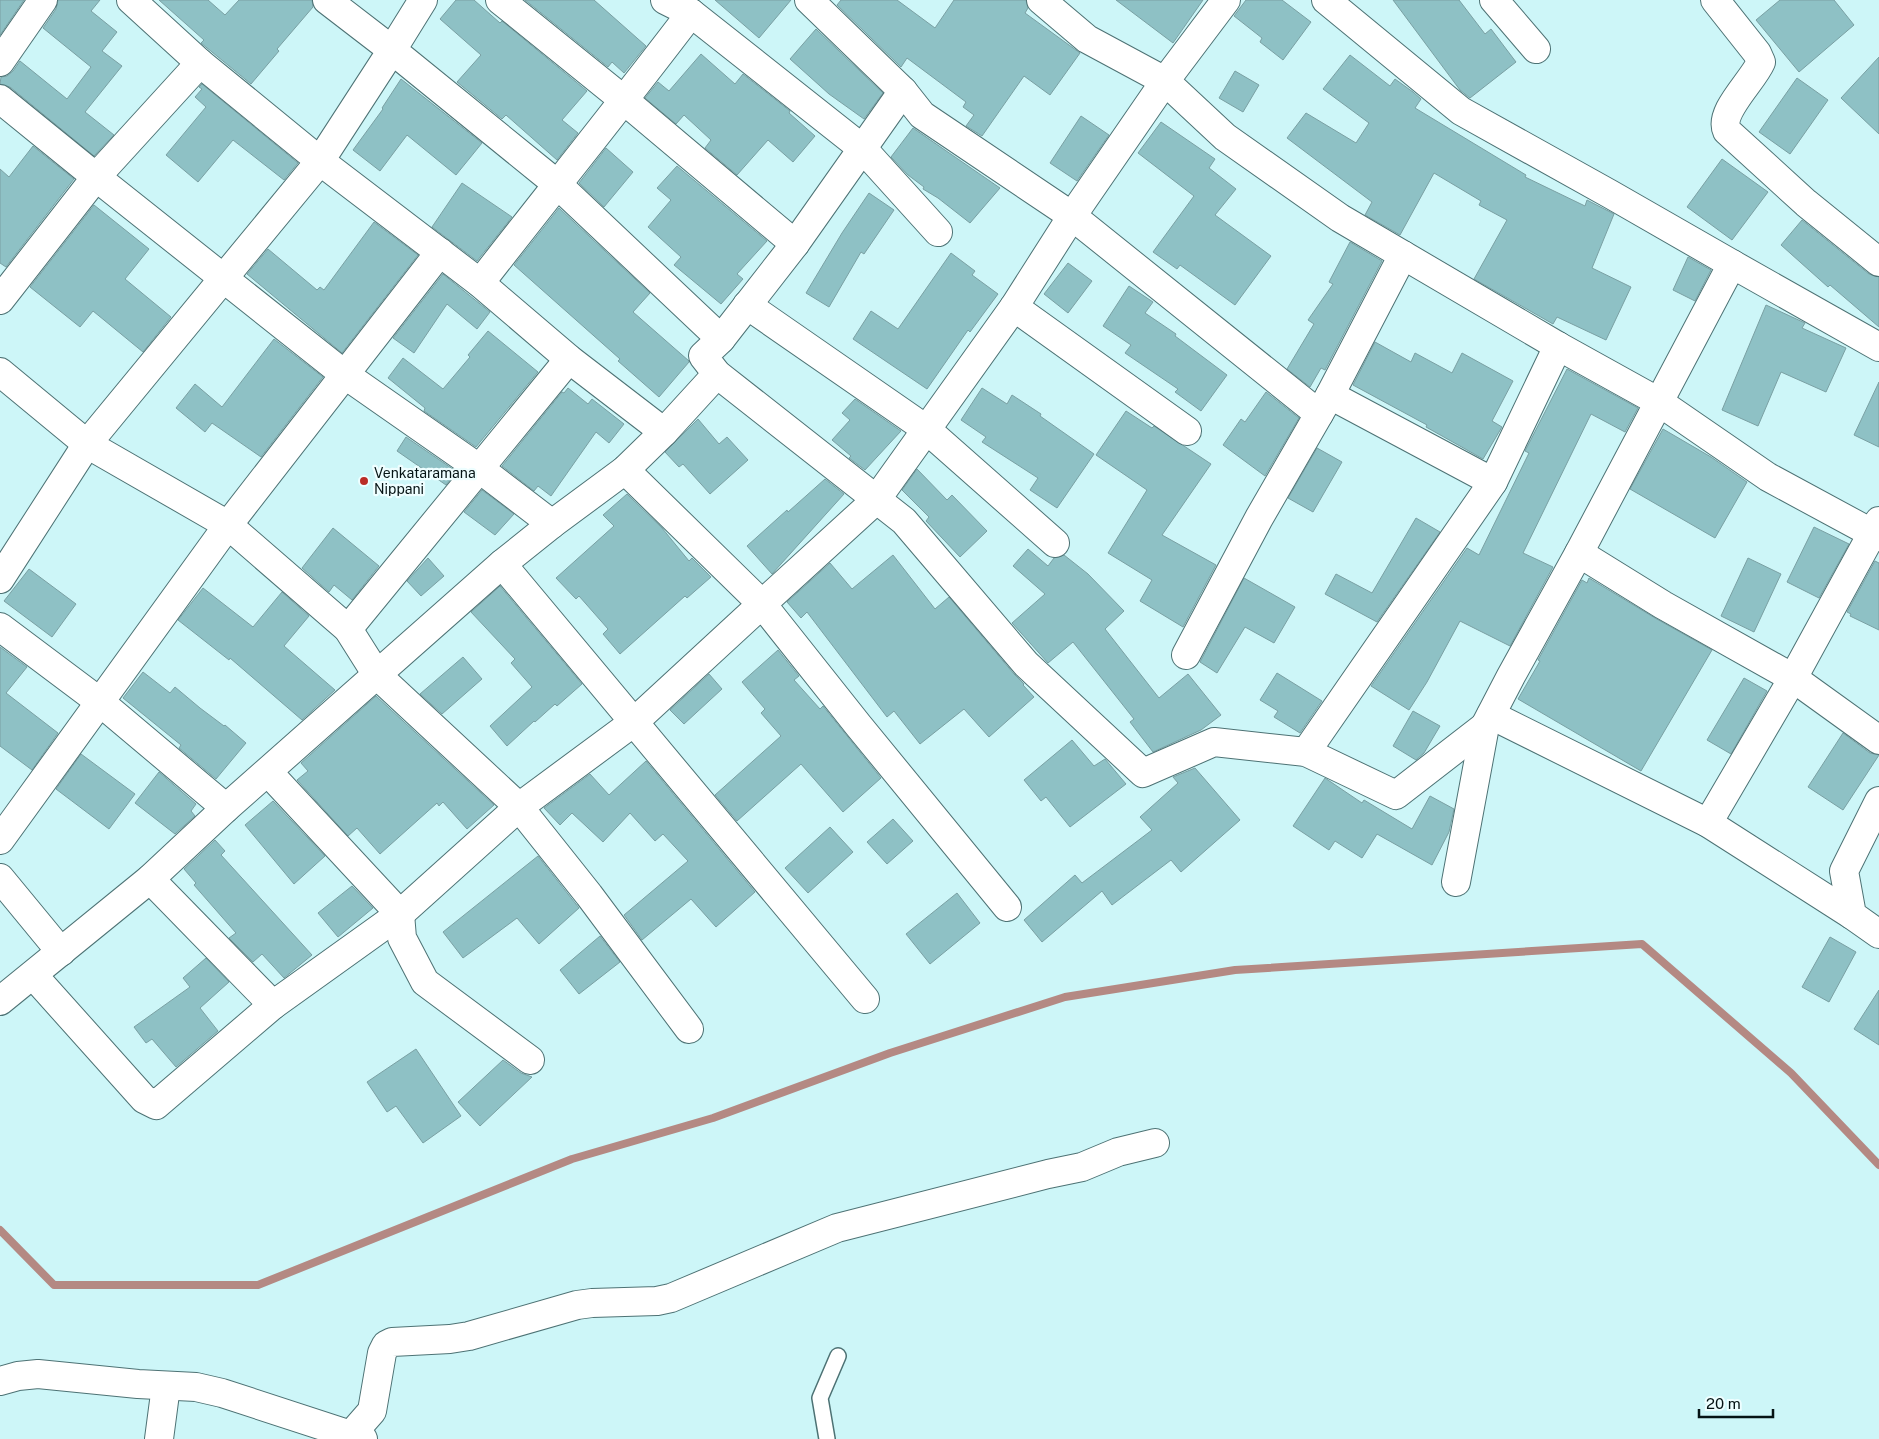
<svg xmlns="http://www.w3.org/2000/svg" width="1879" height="1439" font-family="'Public Sans',sans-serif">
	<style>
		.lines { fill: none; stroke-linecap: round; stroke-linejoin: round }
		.stream { stroke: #b48983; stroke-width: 8 }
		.building { fill: #8ec1c5; stroke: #7aa0a3 }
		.lane-casing { stroke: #4d7274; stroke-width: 18 }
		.street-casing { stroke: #4d7274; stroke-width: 30 }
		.lane { stroke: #fff; stroke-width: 15 }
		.street { stroke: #fff; stroke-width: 28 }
		.poi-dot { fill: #ba2c26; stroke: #eefeff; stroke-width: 2 }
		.labels { text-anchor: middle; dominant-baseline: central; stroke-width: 4.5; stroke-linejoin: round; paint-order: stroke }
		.poi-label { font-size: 14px; fill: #051314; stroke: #eefeff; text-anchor: start }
	</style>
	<rect width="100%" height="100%" fill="#cdf6f8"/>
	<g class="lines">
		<path class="stream" d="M 0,1230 L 54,1285 L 258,1285 L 572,1159 L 713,1118 L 890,1053 L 1065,997 L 1235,970 L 1642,944 L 1791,1073 L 1879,1165"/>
	</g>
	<g class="building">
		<path d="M 0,0 L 24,0 L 0,35 Z"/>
		<path d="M 58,0 L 100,0 L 91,11 L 117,32 L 102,51 L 122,66 L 85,112 L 114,135 L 94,156 L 10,87 L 0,84 L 1,77 L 7,76 L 13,71 L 20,61 L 67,99 L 91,67 L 43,28 L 56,9 Z"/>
		<path d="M 159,0 L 208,0 L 225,15 L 239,0 L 312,0 L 313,7 L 277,49 L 279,51 L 251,84 L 201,43 L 204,40 Z"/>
		<path d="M 456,0 L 474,0 L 500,23 L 502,21 L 587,91 L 562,120 L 578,133 L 557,160 L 506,115 L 502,119 L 457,82 L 481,55 L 440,19 Z"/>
		<path d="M 525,0 L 594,0 L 646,46 L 624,73 L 612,62 L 608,67 Z"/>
		<path d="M 715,0 L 791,0 L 759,38 Z"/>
		<path d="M 841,0 L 897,0 L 935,28 L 954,0 L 1026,0 L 1028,8 L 1025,13 L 1080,53 L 1050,95 L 1024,76 L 982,136 L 966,126 L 974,115 L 963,107 L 966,102 L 907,58 L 901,67 L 837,5 Z"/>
		<path d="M 1116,0 L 1203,0 L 1173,43 Z"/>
		<path d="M 1246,0 L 1282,0 L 1311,22 L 1283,60 L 1260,42 L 1262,38 L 1234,16 Z"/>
		<path d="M 1393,0 L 1459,0 L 1485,34 L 1491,29 L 1516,62 L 1470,98 L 1460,90 Z"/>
		<path d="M 1780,0 L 1834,0 L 1854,25 L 1799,72 L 1756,20 Z"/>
		<path d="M 816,29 L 883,93 L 864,119 L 829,94 L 790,59 Z"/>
		<path d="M 701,54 L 735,84 L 743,74 L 790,111 L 789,113 L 815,136 L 793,162 L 768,140 L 737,175 L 705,148 L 711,140 L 684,115 L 676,124 L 645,98 L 658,82 L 669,91 Z"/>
		<path d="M 1350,55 L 1390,86 L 1395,79 L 1413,92 L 1421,99 L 1415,108 L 1526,175 L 1525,177 L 1585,206 L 1587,200 L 1614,214 L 1592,268 L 1631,287 L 1606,340 L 1557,317 L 1553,324 L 1474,279 L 1507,220 L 1479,205 L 1481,201 L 1434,173 L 1400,235 L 1365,215 L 1372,202 L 1287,138 L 1306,113 L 1356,143 L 1369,123 L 1323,89 Z"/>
		<path d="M 1879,57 L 1879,134 L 1841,98 Z"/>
		<path d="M 1235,71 L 1259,85 L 1243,112 L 1219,98 Z"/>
		<path d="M 1797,78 L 1828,100 L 1790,154 L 1759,132 Z"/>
		<path d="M 401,79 L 482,143 L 456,175 L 407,135 L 380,171 L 353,150 L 383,109 L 382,108 Z"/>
		<path d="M 202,84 L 298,163 L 284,180 L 233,140 L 198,182 L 166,155 L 206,107 L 195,97 L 202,89 L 199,87 Z"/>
		<path d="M 1081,116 L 1109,135 L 1077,181 L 1050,163 Z"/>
		<path d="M 1161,122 L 1215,159 L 1209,168 L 1236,189 L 1215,215 L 1271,256 L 1235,305 L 1180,265 L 1177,269 L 1153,252 L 1194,196 L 1138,153 Z"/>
		<path d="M 913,128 L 1000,188 L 970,223 L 938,198 L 923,189 L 924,187 L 908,175 L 891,157 Z"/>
		<path d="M 33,146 L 74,179 L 6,267 L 0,263 L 0,169 L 9,177 Z"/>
		<path d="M 606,148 L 633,172 L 604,207 L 579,183 Z"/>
		<path d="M 1722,159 L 1768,192 L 1732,240 L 1687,207 Z"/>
		<path d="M 677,166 L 767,241 L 737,274 L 743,279 L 721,304 L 674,265 L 681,257 L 648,227 L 671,200 L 657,188 Z"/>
		<path d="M 462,183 L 512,217 L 477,261 L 432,227 Z"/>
		<path d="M 869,193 L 894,210 L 864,254 L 861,252 L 829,307 L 806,293 L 842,233 Z"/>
		<path d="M 94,205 L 149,249 L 125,279 L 171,317 L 143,352 L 93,311 L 80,327 L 30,287 Z"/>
		<path d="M 559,208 L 650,293 L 633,312 L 689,361 L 689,362 L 659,397 L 618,361 L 620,359 L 514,265 Z"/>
		<path d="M 1802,220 L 1869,274 L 1879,277 L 1879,327 L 1830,285 L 1828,287 L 1781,245 Z"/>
		<path d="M 374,222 L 418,255 L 342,353 L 247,274 L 268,249 L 317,290 L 320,287 L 324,290 Z"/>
		<path d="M 1350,242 L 1382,261 L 1325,370 L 1321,368 L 1310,387 L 1287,369 L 1314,324 L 1308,320 L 1333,284 L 1329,282 Z"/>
		<path d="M 951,253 L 975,271 L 972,275 L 998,294 L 970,332 L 968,330 L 927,389 L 853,339 L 871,311 L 898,329 Z"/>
		<path d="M 1688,257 L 1711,270 L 1695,301 L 1673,290 Z"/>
		<path d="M 1068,263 L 1092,281 L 1068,313 L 1044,294 Z"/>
		<path d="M 443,274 L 490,312 L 477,329 L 447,304 L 414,353 L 393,338 Z"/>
		<path d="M 1129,286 L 1153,302 L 1145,313 L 1176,334 L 1175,336 L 1227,375 L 1201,411 L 1175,392 L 1178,389 L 1125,353 L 1131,345 L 1103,326 Z"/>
		<path d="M 1766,305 L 1805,323 L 1802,328 L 1846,348 L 1826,392 L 1781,372 L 1758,426 L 1722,410 Z"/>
		<path d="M 488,331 L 538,372 L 476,447 L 424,411 L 425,408 L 388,378 L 403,358 L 443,389 L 470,357 L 468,355 Z"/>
		<path d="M 274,339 L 323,377 L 261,457 L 212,423 L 205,432 L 176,408 L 195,384 L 222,407 Z"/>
		<path d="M 1375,342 L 1411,362 L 1415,353 L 1452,373 L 1462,353 L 1513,381 L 1492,421 L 1502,427 L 1483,459 L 1426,427 L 1427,425 L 1353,385 Z"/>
		<path d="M 1567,369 L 1638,408 L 1625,432 L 1591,414 L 1523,553 L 1553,567 L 1510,646 L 1460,621 L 1427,682 L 1409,710 L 1371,686 L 1467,548 L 1479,555 L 1529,453 L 1525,451 Z"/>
		<path d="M 1879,382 L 1879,447 L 1854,435 Z"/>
		<path d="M 568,388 L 588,404 L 592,399 L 624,424 L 609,443 L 596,432 L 551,496 L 538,486 L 534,491 L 502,466 L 562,392 L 564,393 Z"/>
		<path d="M 982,388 L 1007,404 L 1012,395 L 1041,414 L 1040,416 L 1094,454 L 1057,508 L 1030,490 L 1038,478 L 982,442 L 986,437 L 961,420 Z"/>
		<path d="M 1266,392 L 1299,418 L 1265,476 L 1223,445 L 1241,419 L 1245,422 Z"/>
		<path d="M 855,399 L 901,431 L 865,470 L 849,458 L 851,456 L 832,440 L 850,420 L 842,413 Z"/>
		<path d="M 1126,411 L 1152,428 L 1154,426 L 1211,464 L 1162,535 L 1216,565 L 1183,627 L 1140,601 L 1152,580 L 1108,553 L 1147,490 L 1096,455 Z"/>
		<path d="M 698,419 L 719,444 L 727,437 L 748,460 L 710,494 L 683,464 L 679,467 L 665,452 Z"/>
		<path d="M 1663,429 L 1711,457 L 1747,482 L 1715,538 L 1630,489 Z"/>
		<path d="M 406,437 L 457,472 L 446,485 L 397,451 Z"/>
		<path d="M 1317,448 L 1342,462 L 1313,512 L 1288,498 Z"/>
		<path d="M 917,469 L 947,500 L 952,495 L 987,531 L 960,557 L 926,521 L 929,517 L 902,490 Z"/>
		<path d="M 825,479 L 844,494 L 772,574 L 747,546 L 787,510 L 788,512 Z"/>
		<path d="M 482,490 L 514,514 L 495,535 L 464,512 Z"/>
		<path d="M 627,494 L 662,528 L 689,561 L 692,558 L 711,577 L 687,598 L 685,596 L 620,654 L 603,634 L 608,629 L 579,596 L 576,599 L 556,578 L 614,526 L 603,515 Z"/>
		<path d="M 1416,518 L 1440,532 L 1377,622 L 1325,594 L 1336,574 L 1372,593 Z"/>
		<path d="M 1814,527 L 1849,544 L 1819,598 L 1787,582 Z"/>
		<path d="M 333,528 L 379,566 L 352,600 L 334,585 L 329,592 L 302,568 Z"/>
		<path d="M 1028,549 L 1048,566 L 1054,558 L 1064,555 L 1088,574 L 1124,611 L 1105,629 L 1159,698 L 1188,674 L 1221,715 L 1201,730 L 1153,752 L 1130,722 L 1134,719 L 1073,642 L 1048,663 L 1012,623 L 1045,594 L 1013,566 Z"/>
		<path d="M 893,555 L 935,609 L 949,597 L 1014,674 L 1024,684 L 1023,685 L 1034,697 L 989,737 L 964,709 L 920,744 L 894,711 L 887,717 L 807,612 L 801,618 L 787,602 L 830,563 L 852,589 Z"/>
		<path d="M 428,558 L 444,576 L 421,596 L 407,581 Z"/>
		<path d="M 1748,558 L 1781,574 L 1754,632 L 1721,616 Z"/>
		<path d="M 1875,561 L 1879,563 L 1879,630 L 1850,616 L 1851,614 L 1847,612 Z"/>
		<path d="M 29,569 L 76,604 L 52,637 L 4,601 Z"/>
		<path d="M 1244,578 L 1295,607 L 1274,643 L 1245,627 L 1217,673 L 1200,662 Z"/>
		<path d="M 1589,578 L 1655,618 L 1712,650 L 1641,771 L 1518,699 L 1540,661 L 1538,660 L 1582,580 L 1587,583 Z"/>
		<path d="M 500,586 L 582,684 L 557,706 L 555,704 L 535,722 L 534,721 L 507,746 L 490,726 L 532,687 L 511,663 L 515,659 L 471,612 Z"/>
		<path d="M 203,588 L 253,627 L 282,592 L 309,616 L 284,646 L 335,690 L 302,720 L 230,658 L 229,660 L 178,620 Z"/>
		<path d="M 0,647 L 27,667 L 6,693 L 58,733 L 32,770 L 0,746 Z"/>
		<path d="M 778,650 L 799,676 L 794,680 L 820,709 L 823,706 L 881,778 L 843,812 L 801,764 L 737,821 L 715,795 L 781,736 L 761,713 L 765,709 L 742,682 Z"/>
		<path d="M 463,657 L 482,679 L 442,714 L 420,694 Z"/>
		<path d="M 143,672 L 170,693 L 175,687 L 200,708 L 224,726 L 225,725 L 246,743 L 216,779 L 179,748 L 181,745 L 123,698 Z"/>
		<path d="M 1277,673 L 1322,701 L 1300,733 L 1274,717 L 1278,711 L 1260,700 Z"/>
		<path d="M 709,674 L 722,689 L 684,724 L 670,710 Z"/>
		<path d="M 1744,678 L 1767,691 L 1731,754 L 1707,740 Z"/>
		<path d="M 376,696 L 494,805 L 467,829 L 443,802 L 439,806 L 437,803 L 380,854 L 357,828 L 348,836 L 297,780 L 308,771 L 301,763 Z"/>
		<path d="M 1413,711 L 1440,726 L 1424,753 L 1416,760 L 1393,746 Z"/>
		<path d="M 1843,733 L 1870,753 L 1879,755 L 1843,810 L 1808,787 Z"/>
		<path d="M 1072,740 L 1094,766 L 1105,759 L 1126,784 L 1070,827 L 1046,797 L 1041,801 L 1024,780 Z"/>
		<path d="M 81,754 L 135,794 L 109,829 L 56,789 Z"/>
		<path d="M 646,761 L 755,892 L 716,927 L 691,899 L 642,940 L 624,915 L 688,861 L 663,834 L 655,841 L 630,813 L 603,842 L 572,813 L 560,825 L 544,808 L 590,774 L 609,795 Z"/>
		<path d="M 1195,768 L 1240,820 L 1181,872 L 1171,860 L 1112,905 L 1102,891 L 1042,942 L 1024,920 L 1075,875 L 1082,883 L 1152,830 L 1140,817 L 1178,783 L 1173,777 Z"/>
		<path d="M 159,772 L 196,804 L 191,811 L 195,816 L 175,834 L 135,803 Z"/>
		<path d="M 1325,778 L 1362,803 L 1364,800 L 1412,829 L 1430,796 L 1454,809 L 1449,832 L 1432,865 L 1377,834 L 1362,858 L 1335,841 L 1329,850 L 1293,826 Z"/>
		<path d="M 273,801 L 325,856 L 294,884 L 245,825 Z"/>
		<path d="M 893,819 L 913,841 L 887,864 L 867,842 Z"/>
		<path d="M 830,827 L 853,852 L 808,893 L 785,868 Z"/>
		<path d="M 215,840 L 225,851 L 221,855 L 312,955 L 284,978 L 262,954 L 253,962 L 229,938 L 236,933 L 194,885 L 196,883 L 184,869 Z"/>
		<path d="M 538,856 L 579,908 L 539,944 L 517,918 L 463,958 L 443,932 Z"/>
		<path d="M 352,886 L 373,908 L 338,937 L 318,913 Z"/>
		<path d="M 957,893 L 980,923 L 930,964 L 906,934 Z"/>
		<path d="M 600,936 L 620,962 L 579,994 L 560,970 Z"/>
		<path d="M 1830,937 L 1856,952 L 1829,1002 L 1802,987 Z"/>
		<path d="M 206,958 L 229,982 L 200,1008 L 218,1031 L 176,1067 L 152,1039 L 146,1043 L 134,1027 L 190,987 L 183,978 Z"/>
		<path d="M 1879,990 L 1879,1045 L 1854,1029 Z"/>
		<path d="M 416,1049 L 461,1116 L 423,1143 L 396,1106 L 387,1112 L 367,1082 Z"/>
		<path d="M 503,1060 L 521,1073 L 532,1077 L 480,1126 L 458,1102 Z"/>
	</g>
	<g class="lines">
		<defs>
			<path id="lane" d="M 827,1439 L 820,1398 L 838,1356"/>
			<g id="street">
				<path d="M 131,0 L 200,63 L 320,161 L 392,50 L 327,0"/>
				<path d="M 423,0 L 392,50 L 557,184 L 721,339"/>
				<path d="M 500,0 L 625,101 L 795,244"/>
				<path d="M 665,0 L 691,13 L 863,149 L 938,232"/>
				<path d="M 809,0 L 903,91 L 922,115 L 1072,216 L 1319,414"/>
				<path d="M 1041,0 L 1087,39 L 1165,81 L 1225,137 L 1340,218 L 1558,346 L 1659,402 L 1768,477 L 1879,537"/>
				<path d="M 1326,0 L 1461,111 L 1610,194 L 1732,264"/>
				<path d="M 1494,0 L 1536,49"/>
				<path d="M 1715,0 L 1757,53 L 1761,62 C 1753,81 1718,112 1727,131 L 1806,203 L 1879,262"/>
				<path d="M 0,62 L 43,0"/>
				<path d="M 903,91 L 795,244 L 721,339 L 703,356 L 717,374 L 904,521 L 1026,664 L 1143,773 L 1214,742 L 1306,752 L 1396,795 L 1485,726"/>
				<path d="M 0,99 L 96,177 L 200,63"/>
				<path d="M 480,283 C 550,193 622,104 691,13"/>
				<path d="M 0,300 L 96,177 L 344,374 L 480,469 L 552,524"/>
				<path d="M 747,305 L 926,429 L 1055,543"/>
				<path d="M 1014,307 L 1187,431"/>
				<path d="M 0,372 L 87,444 L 228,525 L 348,629 L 377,675 L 519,807 L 589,895 L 689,1029"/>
				<path d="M 1330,395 L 1403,255"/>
				<path d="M 625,470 L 762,604 L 876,500 L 1014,307 L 1072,216 L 1165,81 L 1226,0"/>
				<path d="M 1579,553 L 1663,605 L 1793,678 L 1879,740"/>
				<path d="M 502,564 L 865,999"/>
				<path d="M 0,579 L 87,444 L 320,161 L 480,283 L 569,359 L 664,432"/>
				<path d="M 0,627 L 100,702 L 226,808"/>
				<path d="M 348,629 L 569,359"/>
				<path d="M 1186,655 L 1259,518 L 1330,395 L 1493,482 L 1558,346"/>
				<path d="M 1491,715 L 1708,823 L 1852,915"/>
				<path d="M 1306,752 L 1493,482"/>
				<path d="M 268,772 L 400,914 L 402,938 L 425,982 L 530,1060"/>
				<path d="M 1879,801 L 1844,871 L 1852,915 L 1879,934"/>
				<path d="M 1708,823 L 1793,678 L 1879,521"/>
				<path d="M 0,840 L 228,525 L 440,252"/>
				<path d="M 0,878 L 61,952"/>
				<path d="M 150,879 L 273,1005 L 400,914 L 519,807 L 634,722 L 762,604 L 858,725 L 1007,907"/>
				<path d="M 1456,882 L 1485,726 L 1511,676 L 1579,553 L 1732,264 L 1879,347"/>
				<path d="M 33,975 L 144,1099 L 156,1105 L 273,1005"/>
				<path d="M 0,1001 L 150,879 L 226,808 L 502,564 L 552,524 L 625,470 L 664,432 L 717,374"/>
				<path d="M 0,1381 L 18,1376 L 38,1374 L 138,1384 L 196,1387 L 222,1393 L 363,1439"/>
				<path d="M 351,1435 L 372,1411 L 382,1353 L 386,1345 L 392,1342 L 450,1339 L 469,1336 L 577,1305 L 592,1303 L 657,1301 L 671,1298 L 837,1228 L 1048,1174 L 1082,1167 L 1118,1152 L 1155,1143"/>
				<path d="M 159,1439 L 166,1386"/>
			</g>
		</defs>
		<use href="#lane" class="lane-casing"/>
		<use href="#street" class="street-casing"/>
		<use href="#lane" class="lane"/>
		<use href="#street" class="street"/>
	</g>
	<circle class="poi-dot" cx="364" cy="481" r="5"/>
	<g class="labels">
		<g class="poi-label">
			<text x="374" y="473">Venkataramana<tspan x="374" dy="16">Nippani</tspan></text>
		</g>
	</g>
	<path d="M1699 1409v8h74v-8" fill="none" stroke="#051314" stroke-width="2.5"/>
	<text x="1706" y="1409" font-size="15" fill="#051314" stroke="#eefeff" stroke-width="4" paint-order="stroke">20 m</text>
</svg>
